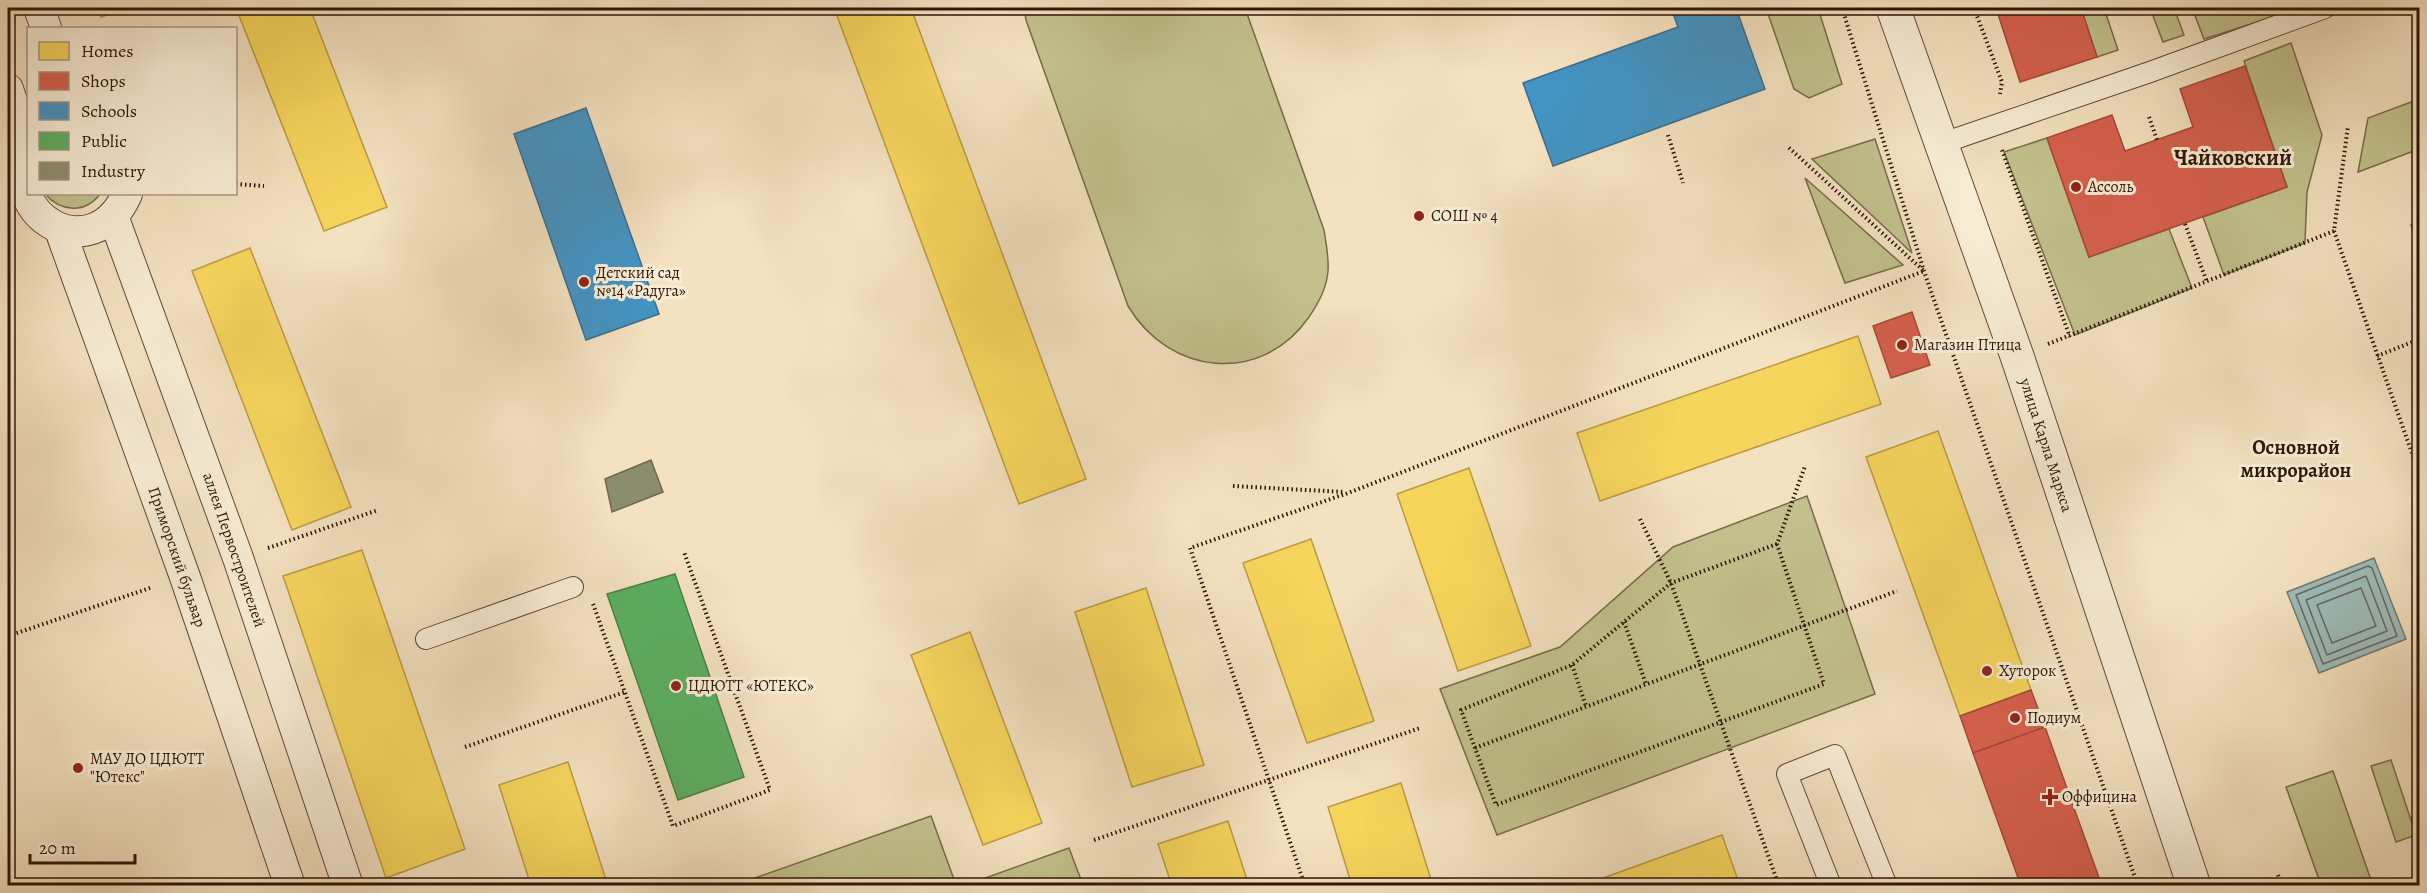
<svg xmlns="http://www.w3.org/2000/svg" width="2427" height="893" font-family="Alegreya,serif">
	<style>
		.green { fill: #c2c18d; stroke: #786b4a; stroke-width: 1.5 }
		.water { fill: #9dbcb9; stroke: #717971; stroke-width: 1.5 }
		.homes { fill: #f6d55c; stroke: #ba9b42; stroke-width: 1.5 }
		.shops { fill: #d6604d; stroke: #a44a38; stroke-width: 1.5 }
		.schools { fill: #4393c3; stroke: #3d6d8a; stroke-width: 1.5 }
		.public { fill: #5aae61; stroke: #4d8046; stroke-width: 1.5 }
		.industry { fill: #8c8c6e; stroke: #70684f; stroke-width: 1.5 }
		.lines { fill: none; stroke-linecap: round; stroke-linejoin: round }
		.shore { stroke: #666860; stroke-width: 1.5 }
		.service-casing { stroke: #604834; stroke-width: 22 }
		.pedestrian-casing { stroke: #604834; stroke-width: 32 }
		.minor-casing { stroke: #604834; stroke-width: 35 }
		.path { stroke: #2f1506; stroke-width: 4; stroke-dasharray: 1.5 3; stroke-linecap: butt }
		.service { stroke: #f8ecd6; stroke-width: 20 }
		.pedestrian { stroke: #f8ecd6; stroke-width: 30 }
		.minor { stroke: #f8ecd6; stroke-width: 33 }
		.poi-dot { fill: #8f2418; stroke: #f8ecd6; stroke-width: 2 }
		.labels { text-anchor: middle; dominant-baseline: central; stroke-width: 6; stroke-linejoin: round; paint-order: stroke }
		.poi-label { font-size: 16px; fill: #2f1506; stroke: #f8ecd6; text-anchor: start }
		.street-label { font-size: 16px; fill: #2f1506; stroke: #f8ecd6 }
		.quarter-label { font-size: 20px; font-weight: bold; fill: #2f1506; stroke: #f8ecd6 }
		.district-label { font-size: 22px; font-weight: bold; fill: #2f1506; stroke: #f8ecd6 }
	</style>
	<rect width="100%" height="100%" fill="#f4e1c0"/>
	<filter id="stains"><feTurbulence type="fractalNoise" baseFrequency=".00333" numOctaves="4"/><feColorMatrix values="0 0 0 0 .2 0 0 0 0 .09 0 0 0 0 .02 0 0 0 .5 -.17"/></filter>
	<radialGradient id="worn" r=".72"><stop offset=".6" stop-color="#630" stop-opacity="0"/><stop offset="1" stop-color="#630" stop-opacity=".3"/></radialGradient>
	<g class="green">
		<path d="M 1024,8 L 1245,8 L 1324,230 C 1326,243 1329,257 1328,271 C 1327,286 1318,304 1309,317 C 1261,386 1169,375 1128,306 L 1026,20 Z"/>
		<path d="M 1766,8 L 1818,8 L 1842,84 L 1809,98 L 1794,89 Z"/>
		<path d="M 2081,8 L 2104,8 L 2118,50 L 2097,57 Z"/>
		<path d="M 2150,8 L 2174,8 L 2184,35 L 2163,42 Z"/>
		<path d="M 2192,8 L 2295,8 L 2267,19 L 2204,39 Z"/>
		<path d="M 2291,43 L 2322,135 L 2307,192 L 2305,243 L 2224,275 L 2203,217 L 2287,187 L 2244,61 Z"/>
		<path d="M 2419,99 L 2419,149 L 2358,172 L 2368,118 Z"/>
		<path d="M 2047,138 L 2089,257 L 2169,229 L 2192,288 L 2075,335 L 2004,152 Z"/>
		<path d="M 1875,139 L 1912,253 L 1812,159 Z"/>
		<path d="M 1805,178 L 1903,265 L 1845,283 Z"/>
		<path d="M 45,194 L 100,194 C 85,214 61,212 45,194 Z"/>
		<path d="M 1807,496 L 1875,694 L 1497,835 L 1440,689 L 1560,647 L 1673,547 Z"/>
		<path d="M 2391,760 L 2416,835 L 2396,842 L 2371,766 Z"/>
		<path d="M 2333,771 L 2371,880 L 2355,885 L 2321,885 L 2286,787 Z"/>
		<path d="M 931,816 L 956,885 L 735,885 Z"/>
		<path d="M 1069,848 L 1083,885 L 966,885 Z"/>
	</g>
	<path class="water" d="M 2374,558 L 2406,639 L 2319,673 L 2287,592 Z"/>
	<g class="homes">
		<path d="M 97,8 L 128,8 L 101,17 Z"/>
		<path d="M 236,8 L 310,8 L 387,207 L 324,231 Z"/>
		<path d="M 851,8 L 911,8 L 1086,479 L 1019,504 L 836,13 Z"/>
		<path d="M 250,248 L 351,507 L 292,530 L 192,271 Z"/>
		<path d="M 1858,336 L 1881,404 L 1600,501 L 1577,433 Z"/>
		<path d="M 1938,431 L 2031,690 L 1960,716 L 1866,457 Z"/>
		<path d="M 1469,468 L 1531,646 L 1458,671 L 1397,494 Z"/>
		<path d="M 1311,539 L 1374,721 L 1307,743 L 1243,563 Z"/>
		<path d="M 362,550 L 465,849 L 386,878 L 283,576 Z"/>
		<path d="M 1146,588 L 1204,765 L 1132,787 L 1075,612 Z"/>
		<path d="M 970,632 L 1042,823 L 983,845 L 911,655 Z"/>
		<path d="M 568,762 L 608,886 L 531,886 L 499,785 Z"/>
		<path d="M 1401,783 L 1433,886 L 1352,886 L 1328,807 Z"/>
		<path d="M 1228,821 L 1249,886 L 1172,886 L 1158,844 Z"/>
		<path d="M 1722,835 L 1740,886 L 1581,886 Z"/>
	</g>
	<g class="shops">
		<path d="M 1996,8 L 2081,8 L 2097,57 L 2020,82 Z"/>
		<path d="M 2245,66 L 2287,187 L 2089,257 L 2047,138 L 2112,115 L 2125,151 L 2193,127 L 2180,89 Z"/>
		<path d="M 1912,312 L 1930,365 L 1891,378 L 1873,326 Z"/>
		<path d="M 2031,690 L 2045,727 L 1973,753 L 1960,716 Z"/>
		<path d="M 2045,727 L 2102,886 L 2021,886 L 1973,753 Z"/>
	</g>
	<g class="schools">
		<path d="M 1671,8 L 1736,8 L 1765,89 L 1553,166 L 1523,83 L 1678,27 Z"/>
		<path d="M 586,108 L 659,314 L 586,340 L 514,134 Z"/>
	</g>
	<g class="public">
		<path d="M 2420,222 L 2420,249 L 2411,225 Z"/>
		<path d="M 675,574 L 744,777 L 678,800 L 607,594 Z"/>
	</g>
	<path class="industry" d="M 651,460 L 663,492 L 612,512 L 605,479 Z"/>
	<g class="lines">
		<g class="shore">
			<path d="M 2368,566 L 2372,568 L 2397,636 L 2323,664 L 2296,595 Z"/>
			<path d="M 2366,576 L 2387,631 L 2327,655 L 2306,600 Z"/>
			<path d="M 2361,588 L 2376,626 L 2332,643 L 2317,605 Z"/>
		</g>
		<defs>
			<g id="service">
				<path d="M 1943,143 L 2150,72 L 2325,8"/>
				<path d="M 426,639 L 573,587"/>
				<path d="M 1831,886 L 1787,774 L 1835,755 L 1887,886"/>
			</g>
			<g id="pedestrian">
				<path d="M 39,8 L 46,28"/>
				<path d="M 8,89 L 28,149"/>
				<path d="M 28,148 C 0,219 94,269 127,194"/>
				<path d="M 113,216 L 238,558 L 348,886"/>
				<path d="M 60,230 L 185,577 L 290,886"/>
			</g>
			<path id="minor" d="M 1893,8 L 2017,356 L 2194,886"/>
		</defs>
		<use href="#service" class="service-casing"/>
		<use href="#pedestrian" class="pedestrian-casing"/>
		<use href="#minor" class="minor-casing"/>
		<g class="path">
			<path d="M 1842,8 L 1924,271 L 2138,886"/>
			<path d="M 1974,8 L 2002,82 L 2000,94"/>
			<path d="M 2149,117 L 2157,140"/>
			<path d="M 1668,135 L 1683,183"/>
			<path d="M 2002,150 L 2070,337"/>
			<path d="M 236,184 L 264,186"/>
			<path d="M 2185,224 L 2207,282"/>
			<path d="M 2334,231 L 2420,476"/>
			<path d="M 2048,344 L 2334,231 L 2348,126"/>
			<path d="M 2377,356 L 2420,339"/>
			<path d="M 1233,486 L 1344,492"/>
			<path d="M 1640,519 L 1671,583 L 1779,886"/>
			<path d="M 1777,544 L 1671,583 L 1572,665 L 1461,710 L 1496,805 L 1824,684 L 1777,544 L 1805,466"/>
			<path d="M 268,548 L 378,510"/>
			<path d="M 593,604 L 673,826 L 770,790 L 684,552"/>
			<path d="M 1624,622 L 1646,684"/>
			<path d="M 8,636 L 153,587"/>
			<path d="M 1572,665 L 1586,706"/>
			<path d="M 465,747 L 625,692"/>
			<path d="M 1475,748 L 1897,591"/>
			<path d="M 1094,840 L 1420,728"/>
			<path d="M 2278,875 L 2282,886"/>
			<path d="M 1305,886 L 1190,548 L 1348,493 L 1924,271 L 1787,146"/>
			<path d="M 2250,886 L 2253,884"/>
		</g>
		<use href="#service" class="service"/>
		<use href="#pedestrian" class="pedestrian"/>
		<use href="#minor" class="minor"/>
	</g>
	<g class="poi-dot">
		<circle cx="2076" cy="187" r="6"/>
		<circle cx="1419" cy="216" r="6"/>
		<circle cx="584" cy="282" r="6"/>
		<circle cx="1902" cy="345" r="6"/>
		<circle cx="1987" cy="671" r="6"/>
		<circle cx="676" cy="686" r="6"/>
		<circle cx="2015" cy="718" r="6"/>
		<circle cx="78" cy="768" r="6"/>
		<path d="M2047 788h6v6h6v6h-6v6h-6v-6h-6v-6h6z"/>
	</g>
	<g class="labels">
		<g class="poi-label">
			<text x="2088" y="187">Ассоль</text>
			<text x="1431" y="216">СОШ № 4</text>
			<text x="596" y="273">Детский сад<tspan x="596" dy="18">№14 «Радуга»</tspan></text>
			<text x="1914" y="345">Магазин Птица</text>
			<text x="1999" y="671">Хуторок</text>
			<text x="688" y="686">ЦДЮТТ «ЮТЕКС»</text>
			<text x="2027" y="718">Подиум</text>
			<text x="90" y="759">МАУ ДО ЦДЮТТ<tspan x="90" dy="18">"Ютекс"</tspan></text>
			<text x="2062" y="797">Оффицина</text>
		</g>
		<g class="street-label">
			<text transform="translate(2046 445) rotate(72)">улица Карла Маркса</text>
			<text transform="translate(234 550) rotate(71)">аллея Первостроителей</text>
			<text transform="translate(177 557) rotate(71)">Приморский бульвар</text>
		</g>
		<g class="quarter-label">
			<text x="2296" y="447">Основной<tspan x="2296" dy="23">микрорайон</tspan></text>
		</g>
		<g class="district-label">
			<text x="2233" y="158">Чайковский</text>
		</g>
	</g>
	<rect width="2427" height="893" fill="none" stroke="#f4e1c0" stroke-width="30"/>
	<rect x="9" y="9" width="2409" height="875" fill="none" stroke="#2f1506" stroke-width="3"/>
	<rect x="15" y="15" width="2397" height="863" fill="none" stroke="#2f1506" stroke-width="1.5"/>
	<rect x="27" y="27" width="210" height="168" fill="#f8ecd6" stroke="#a89683" stroke-width="1.5"/>
	<rect x="39" y="42" width="30" height="18" fill="#f6d55c" stroke="#a89683" stroke-width="1.5"/>
	<text x="81" y="57" font-size="18" fill="#2f1506">Homes</text>
	<rect x="39" y="72" width="30" height="18" fill="#d6604d" stroke="#a89683" stroke-width="1.5"/>
	<text x="81" y="87" font-size="18" fill="#2f1506">Shops</text>
	<rect x="39" y="102" width="30" height="18" fill="#4393c3" stroke="#a89683" stroke-width="1.5"/>
	<text x="81" y="117" font-size="18" fill="#2f1506">Schools</text>
	<rect x="39" y="132" width="30" height="18" fill="#5aae61" stroke="#a89683" stroke-width="1.5"/>
	<text x="81" y="147" font-size="18" fill="#2f1506">Public</text>
	<rect x="39" y="162" width="30" height="18" fill="#8c8c6e" stroke="#a89683" stroke-width="1.5"/>
	<text x="81" y="177" font-size="18" fill="#2f1506">Industry</text>
	<path d="M30 854v9h105v-9" fill="none" stroke="#2f1506" stroke-width="3"/>
	<text x="39" y="854" font-size="18" fill="#2f1506" stroke="#f8ecd6" stroke-width="4.5" paint-order="stroke">20 m</text>
	<rect width="100%" height="100%" filter="url(#stains)"/>
	<rect width="100%" height="100%" fill="url(#worn)"/>
</svg>
